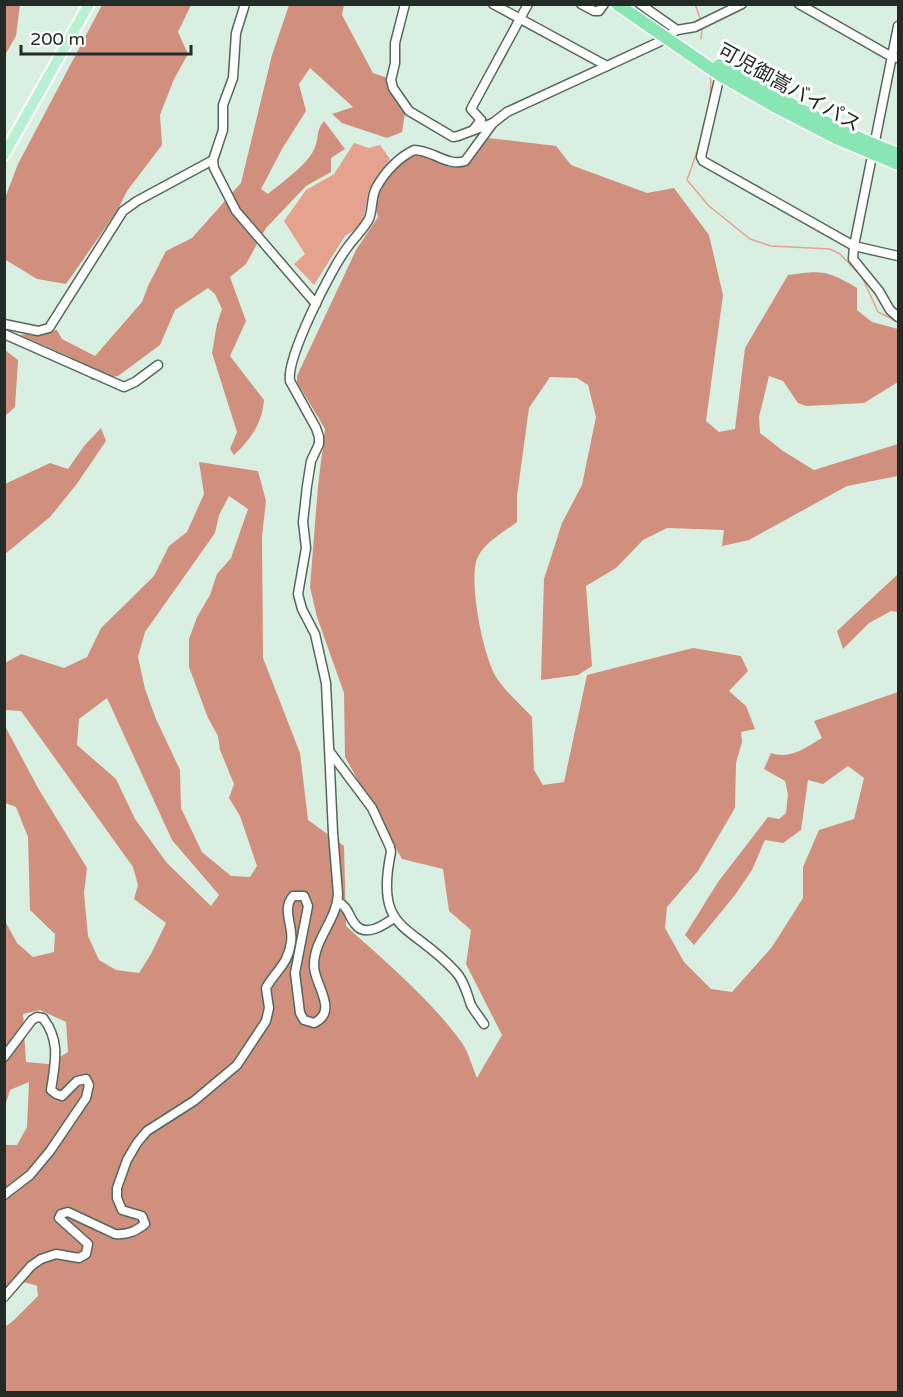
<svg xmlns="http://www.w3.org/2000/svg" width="903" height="1397" font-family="'Varela Round','Noto Sans JP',sans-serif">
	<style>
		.forest { fill: #d1907d; fill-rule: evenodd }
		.water { fill: #e5a38f }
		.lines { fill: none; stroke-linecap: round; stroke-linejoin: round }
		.stream { stroke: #e5a38f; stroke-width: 1.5 }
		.minor-casing { stroke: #54675c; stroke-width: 11 }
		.major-casing { stroke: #fff; stroke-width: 14 }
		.highway-casing { stroke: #fff; stroke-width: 15 }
		.minor { stroke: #fff; stroke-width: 8 }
		.major { stroke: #b7f0d2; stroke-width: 10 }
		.highway { stroke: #87e6b4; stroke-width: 12 }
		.labels { text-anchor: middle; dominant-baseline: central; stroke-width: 6; stroke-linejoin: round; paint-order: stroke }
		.street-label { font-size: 20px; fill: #232b26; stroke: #fff }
	</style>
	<rect width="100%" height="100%" fill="#d9efe1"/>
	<g class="forest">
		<path d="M 5,4 L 20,5 L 16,36 L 5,55 Z"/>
		<path d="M 102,5 L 191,5 L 178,32 L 188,54 L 174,79 L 160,115 L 162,145 L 127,191 L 117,211 L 66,284 L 37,279 L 6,260 L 5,261 L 5,198 L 18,164 Z"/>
		<path d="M 289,5 L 344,5 L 342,15 L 373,73 L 388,78 L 388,87 L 405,113 L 402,132 L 387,138 L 342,123 L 332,114 L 353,107 L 310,68 L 299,84 L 306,111 L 282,149 L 261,189 L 268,194 C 281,183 309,164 315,147 C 319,137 316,130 324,121 L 345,149 L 331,158 L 331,172 L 306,186 L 266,228 L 246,264 L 230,277 L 246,321 L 230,356 L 264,400 C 262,424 251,439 234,455 L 230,449 L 237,432 L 212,353 L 217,324 L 222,309 L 215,294 L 208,288 L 175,310 L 160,345 L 118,376 L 92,380 L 70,357 L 20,335 L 57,330 L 62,339 L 95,356 L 142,302 L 148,286 L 166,251 L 192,238 L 241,183 L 272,55 Z"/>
		<path d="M 488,138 L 556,146 L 571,165 L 647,193 L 674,188 L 709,235 L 723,295 L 706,421 L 719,432 L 735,429 L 745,348 L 788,275 C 821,270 828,270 857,288 L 857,310 L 872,322 L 898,329 L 898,382 L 864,403 L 806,406 L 798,403 L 783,381 L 769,376 L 759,417 L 760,433 L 783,451 L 814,470 L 898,444 L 898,476 L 847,486 L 749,540 L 722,546 L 724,530 L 667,528 L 643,540 L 616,568 L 586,586 L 592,666 L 578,675 L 541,680 L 544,579 L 562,523 L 582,485 L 596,417 L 588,385 L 577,378 L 550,377 L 529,408 L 517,496 L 517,522 C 504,532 483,543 477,559 C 468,581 484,662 498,680 C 508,694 521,705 532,717 L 534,770 L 543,785 L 564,782 L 587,675 L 693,648 L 741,656 L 748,671 L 729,691 L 746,706 L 755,729 L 741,732 L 742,742 L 736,763 L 735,808 L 698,871 L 667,907 L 665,928 L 684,962 L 711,989 L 732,992 L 772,947 L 803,898 L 803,867 L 819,830 L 854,819 L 864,778 L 848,766 L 823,784 L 808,780 L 801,830 L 783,843 L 765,840 L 752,870 L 735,895 L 694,945 L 685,935 L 718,882 L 768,817 L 779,819 L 786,813 L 788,794 L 785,781 L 764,769 L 771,753 C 791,760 806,747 822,738 L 814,721 L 898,692 L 898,1392 L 5,1392 L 5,1327 L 14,1320 L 38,1296 L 37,1286 C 26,1282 14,1279 4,1288 L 5,1145 L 17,1145 L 27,1127 L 29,1082 L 10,1090 L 5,1106 L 5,921 L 17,943 L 33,957 L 54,952 L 55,934 L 30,910 L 28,837 L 16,807 L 5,803 L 5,726 L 38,788 L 87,868 L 84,893 L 88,936 L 99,960 L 116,970 L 139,973 L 151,954 L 166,923 L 134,899 L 138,885 L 133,867 L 21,711 L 5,710 L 5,663 L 21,654 L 64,668 L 87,657 L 101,628 L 154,576 L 169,546 L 187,532 L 204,494 L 199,462 L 258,471 L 266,501 L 262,536 L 263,658 L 300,753 L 308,820 L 344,846 L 346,926 C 384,960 433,1002 462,1043 C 469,1053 472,1067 477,1078 L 502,1035 L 466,964 L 471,930 L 449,911 L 443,869 L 402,859 L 345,757 L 344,693 L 317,617 L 310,587 L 318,486 L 325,429 L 297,382 L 297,376 L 356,250 L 378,217 L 375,204 L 380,188 L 401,162 L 421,153 L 449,167 L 470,163 ZM 229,496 L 248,509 L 231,558 L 217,574 L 210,595 L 197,617 L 189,639 L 189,667 L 208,718 L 218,736 L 220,750 L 234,784 L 229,798 L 240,816 L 257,866 L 250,877 L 231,876 L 202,852 L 181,808 L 180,770 L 156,719 L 145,689 L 138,657 L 145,632 L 215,533 L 219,515 ZM 107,698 L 172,840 L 219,895 L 211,906 L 167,863 L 135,819 L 116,779 L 77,745 L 79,719 ZM 40,1010 L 66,1022 L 68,1052 L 48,1064 L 26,1062 L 23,1014 Z"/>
		<path d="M 5,350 L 18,360 L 15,407 L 5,416 Z"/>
		<path d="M 101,428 L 106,441 L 76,485 L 50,517 L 5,554 L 5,484 L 50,463 L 68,469 L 84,446 Z"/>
		<path d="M 898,574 L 898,612 L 891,611 L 869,623 L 843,649 L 837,631 Z"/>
	</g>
	<path class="water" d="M 354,143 L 369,148 L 380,145 L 390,159 L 369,190 L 362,226 L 345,236 L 314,285 L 294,264 L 305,254 L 284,221 L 306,190 L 334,174 Z"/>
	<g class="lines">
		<g class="stream">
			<path d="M 695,4 L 700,18"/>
			<path d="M 701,39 L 702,29"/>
			<path d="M 710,75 C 715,100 696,156 687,180 L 709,206 L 750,239 L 771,246 L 830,249 L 840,254 L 862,277 L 878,312 L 898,322"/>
		</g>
		<defs>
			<g id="minor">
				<path d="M 245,4 L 236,33 L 233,78 L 223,105 L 223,130 L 213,160 L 214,168 L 236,211 L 316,304"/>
				<path d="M 405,4 L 395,43 L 395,63 L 391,80 L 393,88 L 409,111 L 453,137 L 458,136 L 493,123"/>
				<path d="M 493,4 L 607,66"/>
				<path d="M 581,4 L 594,11 L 599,11 L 604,4"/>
				<path d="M 640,4 L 677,30"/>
				<path d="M 799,4 L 892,57 L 898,58"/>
				<path d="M 898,26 L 854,246 L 898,256"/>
				<path d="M 720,75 L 701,157 L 703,161 L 854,246 L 853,259 L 879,291 L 890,310 L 898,317"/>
				<path d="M 474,129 L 481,120 L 471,109 L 528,4"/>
				<path d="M 4,324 L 38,331 L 49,328 L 123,211 L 137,201 L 213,160"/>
				<path d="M 4,334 L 124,387 L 135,382 L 158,365"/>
				<path d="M 330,752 L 372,808 L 390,847 L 391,852 C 374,933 411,923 455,971 C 464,980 467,994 471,1005 C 475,1012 480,1018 484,1024"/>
				<path d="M 338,902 C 349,907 348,916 355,924 C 365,938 384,925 394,918"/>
				<path d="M 4,1057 L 32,1020 L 37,1017 L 43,1018 C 61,1041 55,1063 51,1090 L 56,1094 L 62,1096 L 77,1081 L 86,1079 L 89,1085 L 86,1098 L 50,1151 L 30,1175 L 4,1195"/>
				<path d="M 4,1297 L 31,1266 L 41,1259 L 56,1254 L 79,1258 L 86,1254 L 88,1244 L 59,1218 L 61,1214 L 68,1212 L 115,1234 C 128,1235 136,1231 145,1224 L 142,1216 L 122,1210 L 117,1198 L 117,1188 L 127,1160 L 137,1143 L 147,1131 L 194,1101 L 237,1065 L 266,1021 L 269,1008 L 266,988 C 276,970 288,965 291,942 C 294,926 281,910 293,896 L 304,896 L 308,906 L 295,973 L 300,1013 L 304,1020 L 314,1023 C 340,1011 313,983 314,965 C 314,939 337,920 338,894 L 333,833 L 326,683 L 315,634 L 302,609 L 298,594 L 306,548 L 303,522 L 307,486 L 311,461 L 319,444 L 319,437 L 316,428 L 290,381 C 286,358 331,269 347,248 C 354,238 363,230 369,219 C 373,209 371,198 376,188 C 385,172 398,158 414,150 C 433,150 447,167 465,161 L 493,123 L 507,112 L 659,42 L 677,30 L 695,27 L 742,4"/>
			</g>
			<path id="major" d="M 4,155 L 89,4"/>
			<g id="highway">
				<path d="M 617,4 L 720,75 L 776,107 L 836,138 L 898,164"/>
				<path d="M 719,65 C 778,97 836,131 898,154"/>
			</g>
		</defs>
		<use href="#minor" class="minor-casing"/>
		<use href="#major" class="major-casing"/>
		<use href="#highway" class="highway-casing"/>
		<use href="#minor" class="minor"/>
		<use href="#major" class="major"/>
		<use href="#highway" class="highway"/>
	</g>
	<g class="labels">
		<g class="street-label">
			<text transform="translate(789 88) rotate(29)">可児御嵩バイパス</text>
		</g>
	</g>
	<rect width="903" height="1397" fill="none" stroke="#232b26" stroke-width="12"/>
	<path d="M21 45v9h170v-9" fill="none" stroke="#232b26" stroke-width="3"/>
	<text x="30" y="45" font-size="18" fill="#232b26" stroke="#ffffff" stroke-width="4.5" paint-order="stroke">200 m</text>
</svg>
